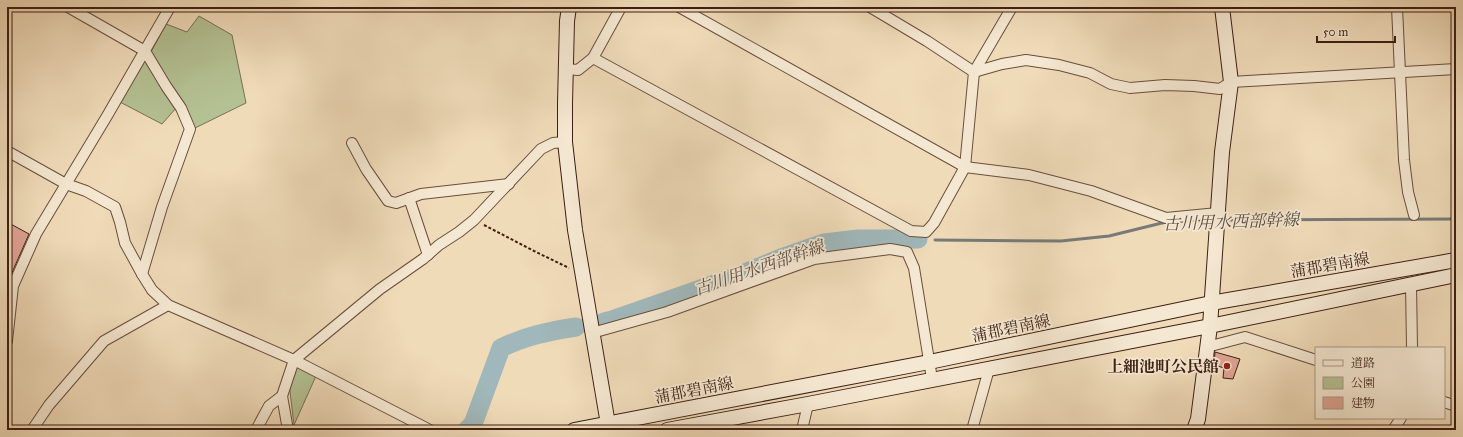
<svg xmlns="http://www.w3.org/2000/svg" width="1463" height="437" font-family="'IM FELL Great Primer','Noto Serif JP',serif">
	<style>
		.green { fill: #b4c193; stroke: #787053 }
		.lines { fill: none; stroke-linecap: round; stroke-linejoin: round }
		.stream { stroke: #787b78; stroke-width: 3 }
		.river { stroke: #a0b8bb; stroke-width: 19 }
		.building { fill: #e0a394; stroke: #3d1f13 }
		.street-casing { stroke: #6a4e3c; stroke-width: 12 }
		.secondary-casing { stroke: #3d1f13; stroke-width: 16 }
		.path { stroke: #3d1f13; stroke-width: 2; stroke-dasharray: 3 2; stroke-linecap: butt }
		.street { stroke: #f5e8d2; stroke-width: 10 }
		.secondary { stroke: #f5e8d2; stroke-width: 14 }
		.poi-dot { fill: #8f2418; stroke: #f5e8d2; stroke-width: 1.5 }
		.labels { text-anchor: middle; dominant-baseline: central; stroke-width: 3.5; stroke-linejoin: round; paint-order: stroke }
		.street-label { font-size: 16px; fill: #3d1f13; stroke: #f5e8d2 }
		.poi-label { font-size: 16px; font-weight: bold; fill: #3d1f13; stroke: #f5e8d2; text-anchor: end }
		.water-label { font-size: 17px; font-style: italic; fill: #5b4d45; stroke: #f5e8d2 }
	</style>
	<rect width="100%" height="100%" fill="#f0dbb9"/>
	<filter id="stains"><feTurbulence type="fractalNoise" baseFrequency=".005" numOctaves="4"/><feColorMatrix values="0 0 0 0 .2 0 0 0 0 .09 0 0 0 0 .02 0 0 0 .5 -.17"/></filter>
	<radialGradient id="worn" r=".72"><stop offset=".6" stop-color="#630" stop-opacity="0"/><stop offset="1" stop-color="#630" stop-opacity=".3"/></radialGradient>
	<g class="green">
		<path d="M 199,16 L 232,35 L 246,103 L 195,128 L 151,52 L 166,24 L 187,32 Z"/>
		<path d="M 144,57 L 177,107 L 162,124 L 120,102 Z"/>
		<path d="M 296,365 L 316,376 L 294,425 L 289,383 Z"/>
	</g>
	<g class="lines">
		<g class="stream">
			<path d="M 1196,220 L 1214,220"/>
			<path d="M 1222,220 L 1456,219"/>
			<path d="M 935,240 L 1061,241 L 1109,236 L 1166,222"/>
		</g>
		<g class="river">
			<path d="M 604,322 L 612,320 L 735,277 L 781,258 L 824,243 L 858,239 L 918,239"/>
			<path d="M 467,430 L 473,424 L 501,348 C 525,336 550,331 576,327"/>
		</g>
	</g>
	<g class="building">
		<path d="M 7,222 L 29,234 L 7,284 Z"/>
		<path d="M 1215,352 L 1240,359 L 1233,379 L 1223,378 L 1224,368 L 1214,365 Z"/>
	</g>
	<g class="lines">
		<defs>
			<g id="street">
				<path d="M 68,7 L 145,51 L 166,86 L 181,108 L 190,129 L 162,207 L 142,274"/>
				<path d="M 679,7 L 965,167 L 1029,175 L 1091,191 L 1166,218 L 1218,213"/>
				<path d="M 870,7 L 927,41 L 974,72"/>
				<path d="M 1397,7 L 1404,160 L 1408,192 L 1414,215"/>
				<path d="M 593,58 L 911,231 L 926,232 L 934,223 L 965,167 L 974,72 L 1012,7"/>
				<path d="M 566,69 L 578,70 L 593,58 L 621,7"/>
				<path d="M 974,72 L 1002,64 L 1026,60 L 1059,65 L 1090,73 L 1111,84 L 1130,88 L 1165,85 L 1194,86 L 1220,89 L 1231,82 L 1456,69"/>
				<path d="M 352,143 L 366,169 L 388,201 L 396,203 L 421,194 L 509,184"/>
				<path d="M 7,151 L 66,184 L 86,191 L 115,207 L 120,222 L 125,243 L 142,274 L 152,290 L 168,305 L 294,360 L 430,430"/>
				<path d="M 409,198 L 428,255"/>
				<path d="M 1411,284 L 1412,348"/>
				<path d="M 592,333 L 667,312 L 814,259 L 890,249 L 907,252 L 914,268 L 932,379"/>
				<path d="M 7,341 L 13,286 L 36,234 L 107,116 L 170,7"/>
				<path d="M 1207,347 L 1245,337 L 1316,360"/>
				<path d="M 282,396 L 288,430"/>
				<path d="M 1444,402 L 1456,406"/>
				<path d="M 32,430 L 49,405 L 104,341 L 168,305"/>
				<path d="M 256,430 L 269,406 L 282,396 L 294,360 L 380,289 L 423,259 L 439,245 L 459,232 L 474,220 L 541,149 L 553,143 L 565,142"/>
				<path d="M 802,430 L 808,404"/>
				<path d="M 972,430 L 989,369"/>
				<path d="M 1393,430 L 1401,418"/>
			</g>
			<g id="secondary">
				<path d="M 569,7 L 567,21 L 565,103 L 565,142 L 575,230 L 609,430"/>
				<path d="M 574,430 L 929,362 L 1211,303 L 1456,260"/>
				<path d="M 667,430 L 808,404 L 1210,326 L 1456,275"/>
				<path d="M 1194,430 L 1198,419 L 1210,326 L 1222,152 L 1231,82 L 1222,7"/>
			</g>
		</defs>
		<use href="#street" class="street-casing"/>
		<use href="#secondary" class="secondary-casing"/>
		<path class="path" d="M 484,225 L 534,251 L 569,268"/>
		<use href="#street" class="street"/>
		<use href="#secondary" class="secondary"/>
	</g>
	<circle class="poi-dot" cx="1227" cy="366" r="4"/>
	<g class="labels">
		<g class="street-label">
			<text transform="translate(1330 265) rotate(-10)">蒲郡碧南線</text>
			<text transform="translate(1011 328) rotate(-12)">蒲郡碧南線</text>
			<text transform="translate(694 390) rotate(-11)">蒲郡碧南線</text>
		</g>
		<g class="poi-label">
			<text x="1219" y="366">上細池町公民館</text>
		</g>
		<g class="water-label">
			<text transform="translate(1231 222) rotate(-2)">古川用水西部幹線</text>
			<text transform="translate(759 268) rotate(-19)">古川用水西部幹線</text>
		</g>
	</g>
	<rect width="1463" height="437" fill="none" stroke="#f0dbb9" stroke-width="24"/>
	<rect x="8" y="8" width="1447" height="421" fill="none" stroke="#3d1f13" stroke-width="2"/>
	<rect x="12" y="12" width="1439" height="413" fill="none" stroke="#3d1f13"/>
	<rect x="1315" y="347" width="130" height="72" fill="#f5e8d2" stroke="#ab9886"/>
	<rect x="1323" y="360" width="20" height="6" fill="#f5e8d2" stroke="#ab9886"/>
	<text x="1351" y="367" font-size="12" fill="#3d1f13">道路</text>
	<rect x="1323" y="377" width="20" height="12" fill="#b4c193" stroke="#ab9886"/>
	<text x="1351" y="387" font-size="12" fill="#3d1f13">公園</text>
	<rect x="1323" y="397" width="20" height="12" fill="#e0a394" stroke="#ab9886"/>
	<text x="1351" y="407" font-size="12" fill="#3d1f13">建物</text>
	<path d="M1317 36v6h78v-6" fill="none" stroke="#3d1f13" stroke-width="2"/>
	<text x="1323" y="36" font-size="12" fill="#3d1f13" stroke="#f5e8d2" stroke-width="3" paint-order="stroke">50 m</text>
	<rect width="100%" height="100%" filter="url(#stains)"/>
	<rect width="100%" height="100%" fill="url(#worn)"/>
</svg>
